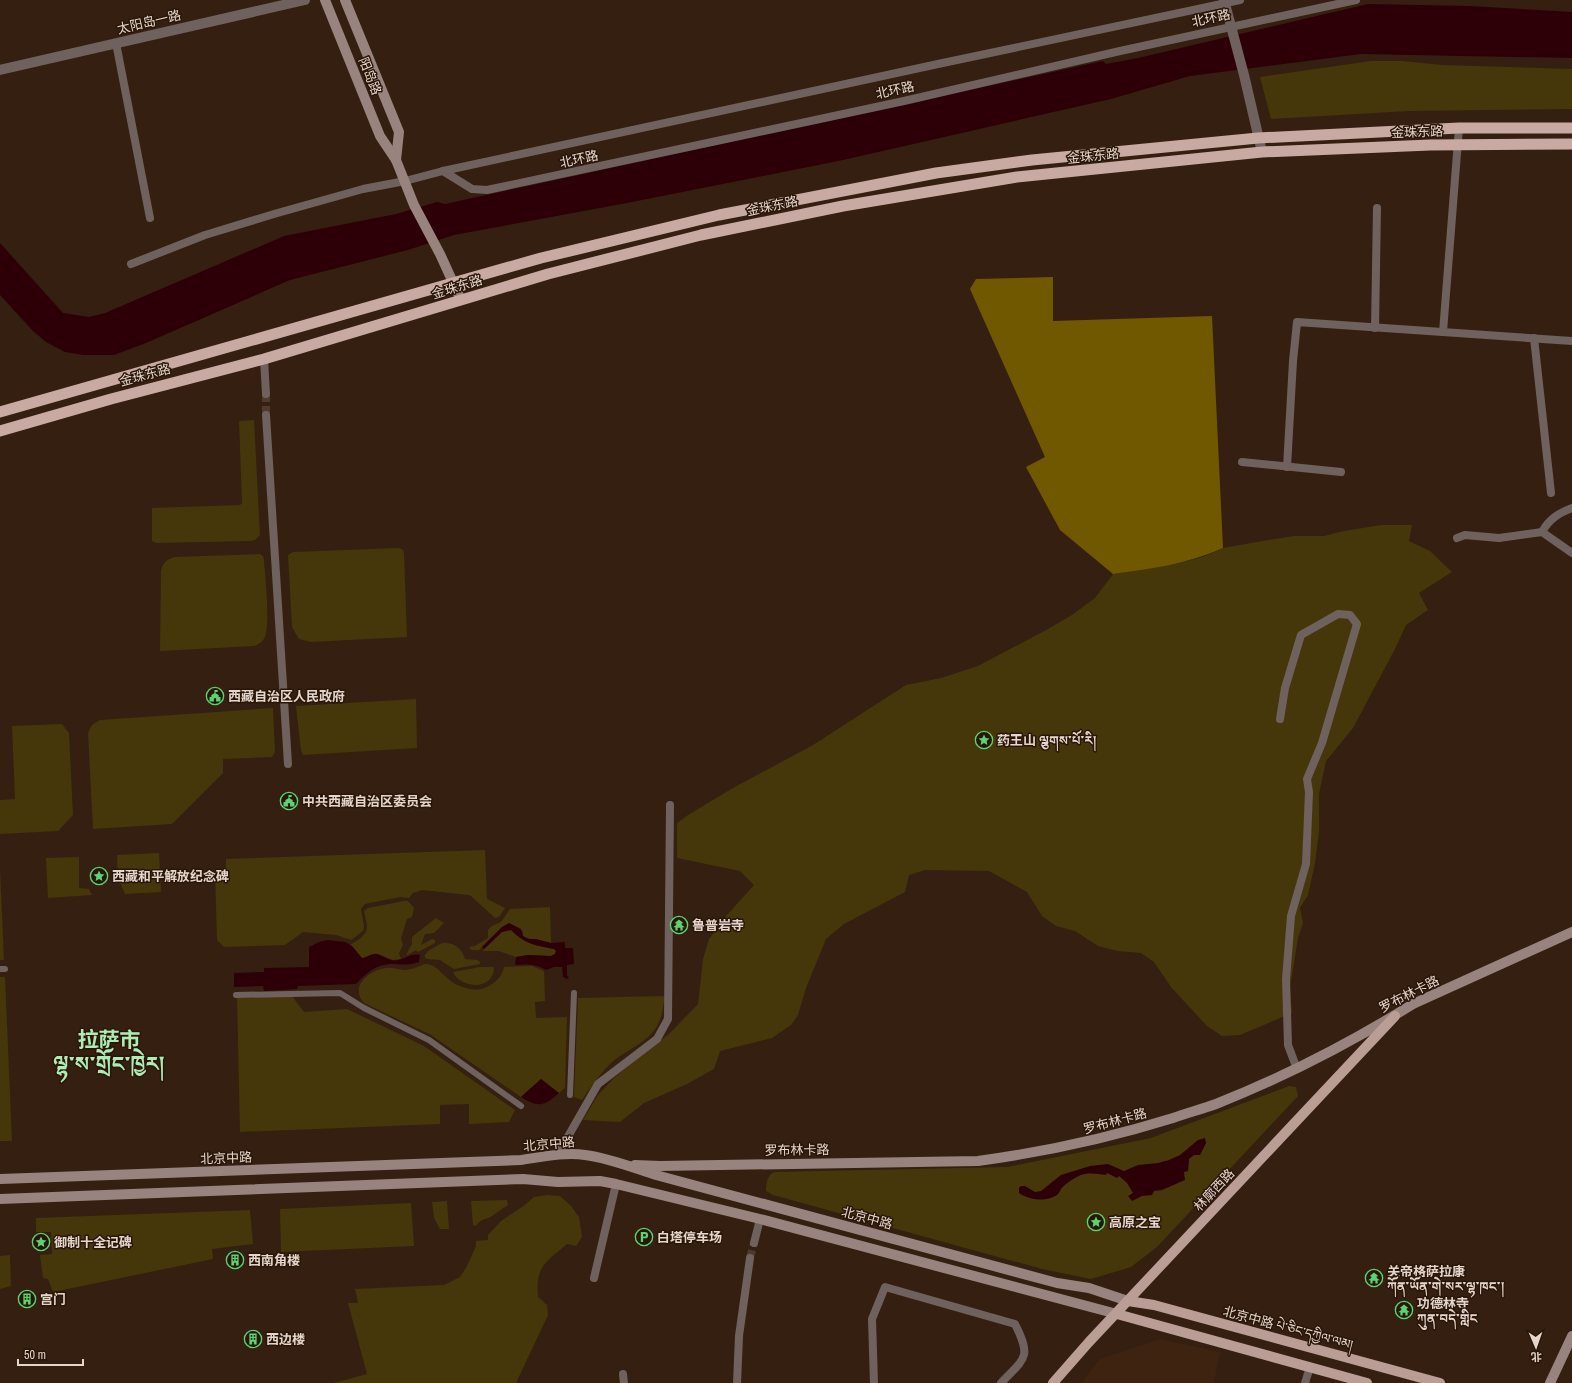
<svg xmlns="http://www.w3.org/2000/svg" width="1572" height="1383" font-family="'Archivo Narrow','Noto Sans SC','Noto Serif Tibetan',sans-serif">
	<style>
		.built { fill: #3e2310 }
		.green { fill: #453709 }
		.forest { fill: #705801 }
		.water { fill: #2d0008 }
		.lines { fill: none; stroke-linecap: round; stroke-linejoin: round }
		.minor-tunnel { stroke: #4f3a2d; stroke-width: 8; stroke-dasharray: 8 4; stroke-linecap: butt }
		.pedestrian { stroke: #6f615e; stroke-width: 6 }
		.minor { stroke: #6f615e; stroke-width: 8 }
		.tertiary { stroke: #6f615e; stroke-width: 10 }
		.secondary { stroke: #99837e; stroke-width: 10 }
		.primary { stroke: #ba9e96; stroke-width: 10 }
		.trunk { stroke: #c8aaa2; stroke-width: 11 }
		.labels { text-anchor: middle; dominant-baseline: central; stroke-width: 3; stroke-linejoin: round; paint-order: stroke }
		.street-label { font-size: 13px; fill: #e5d6cd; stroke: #2a1608 }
		.poi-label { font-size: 13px; font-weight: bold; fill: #e5d6cd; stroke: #2a1608; text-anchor: start }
		.town-label { font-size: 21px; font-weight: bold; fill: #adecb4; stroke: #2a1608 }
	</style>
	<rect width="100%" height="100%" fill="#351f11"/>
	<path class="built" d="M 1160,1339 L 1220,1352 L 1214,1383 L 1081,1383 L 1100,1359 Z"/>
	<g class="green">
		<path d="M 1371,61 L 1402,61 L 1442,65 L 1572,69 L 1572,109 L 1409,111 L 1271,119 L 1260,77 Z"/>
		<path d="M 254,420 L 260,535 L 255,540 L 250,541 L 156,543 L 152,541 L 152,508 L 240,505 L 242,503 L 239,421 Z"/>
		<path d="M 1381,525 L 1412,525 L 1409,541 L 1430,551 L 1452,572 L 1419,593 L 1428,610 L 1406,625 L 1395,649 L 1353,728 L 1326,761 L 1319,794 L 1319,831 L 1315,863 L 1308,895 L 1300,908 L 1303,923 L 1298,938 L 1290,988 L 1292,1013 L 1240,1035 L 1222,1036 L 1207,1026 L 1171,987 L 1154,962 L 1141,953 L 1118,951 L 1098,946 L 1075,931 L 1056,926 L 1042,916 L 1027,892 L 989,871 L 925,870 L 909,875 L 905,892 L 844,924 L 826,939 L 806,988 L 798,1015 L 791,1025 L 772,1038 L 720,1051 L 714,1069 L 687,1084 L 644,1103 L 620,1122 L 583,1120 L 598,1095 L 614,1078 L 643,1053 L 669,1034 L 698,1004 L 703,959 L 709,939 L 727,915 L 754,885 L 740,871 L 677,858 L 677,823 L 688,815 L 733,788 L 813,745 L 906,685 L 941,678 L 978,666 L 1048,629 L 1072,615 L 1095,598 L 1113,574 L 1180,563 L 1205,556 L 1223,548 L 1268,540 L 1294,536 L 1324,536 L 1344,531 Z"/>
		<path d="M 399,548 L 403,550 L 404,553 L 407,637 L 311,642 L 299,639 L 292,627 L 288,555 L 293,552 Z"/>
		<path d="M 260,554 L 263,556 L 264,560 C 265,576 271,627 264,639 C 262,642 258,645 254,646 L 160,651 L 161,571 C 163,562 167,559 175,557 Z"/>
		<path d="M 416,699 L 417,748 L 303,755 L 301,750 L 296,706 Z"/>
		<path d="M 273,708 L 275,752 L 272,757 L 223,759 L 223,773 L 172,824 L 93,829 L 88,733 L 92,725 L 100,720 Z"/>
		<path d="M 62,724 L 69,733 L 73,815 L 58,831 L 0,834 L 0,800 L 15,799 L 12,726 Z"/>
		<path d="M 485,850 L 487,899 L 505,908 L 499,917 L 495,918 L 471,896 L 468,895 L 422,890 L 413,893 L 409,898 L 400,897 L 365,904 L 361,909 L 364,926 L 363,931 L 351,940 L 336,935 L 303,932 L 285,945 L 224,947 L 217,940 L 215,871 L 226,871 L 226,859 Z"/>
		<path d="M 159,853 L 161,892 L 125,894 L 118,878 L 117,855 Z"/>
		<path d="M 79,857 L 79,888 L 89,889 L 92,895 L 48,898 L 46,858 Z"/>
		<path d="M 0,869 L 4,960 L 0,960 Z"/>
		<path d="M 404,901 L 408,901 L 414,908 L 412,917 L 407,919 L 401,938 L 403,945 L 399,953 L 401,959 L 393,960 L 378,954 L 362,958 L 350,945 C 356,941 367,936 367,927 C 367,922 365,917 364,911 L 368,908 Z"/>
		<path d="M 550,907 L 551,943 C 544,941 526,939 523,936 L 523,931 L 502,927 L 479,950 L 471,950 L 469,947 L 475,946 L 488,938 L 488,930 L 492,926 L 501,922 L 510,909 Z"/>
		<path d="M 436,918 L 444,923 L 434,933 L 425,934 L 421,945 L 432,939 L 435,940 L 435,943 L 418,952 L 416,950 L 406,956 L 409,949 L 412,944 L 412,937 Z"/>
		<path d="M 507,930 L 511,930 C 523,943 536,946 554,949 L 556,951 L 555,954 L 551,956 L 528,955 L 516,957 L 499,951 L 483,951 L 483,950 L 502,932 Z"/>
		<path d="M 442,943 C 454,942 462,948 465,959 L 477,960 L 480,962 L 480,964 L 454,969 L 440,960 L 427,959 L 425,958 L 425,955 L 428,951 Z"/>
		<path d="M 426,964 C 436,965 438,970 446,977 C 456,987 476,994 489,986 C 497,981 502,976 504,967 L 532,966 L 544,971 L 545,1001 L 535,1002 L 536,1018 L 567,1017 L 565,1088 L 559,1093 L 541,1079 L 521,1097 L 431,1035 L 364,1003 C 349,987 369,970 386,968 C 393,967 398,970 405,970 C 411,970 419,966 426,964 Z"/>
		<path d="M 480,967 L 494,967 C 494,991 461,989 453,972 Z"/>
		<path d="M 0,977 L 5,977 L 12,1141 L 0,1141 Z"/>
		<path d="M 292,996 L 304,1012 L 347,1009 L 424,1046 L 515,1110 L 509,1122 L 469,1124 L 469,1104 L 440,1105 L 440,1124 L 240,1132 L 237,998 Z"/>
		<path d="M 665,996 C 663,1004 663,1013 660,1020 C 651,1043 626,1049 610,1064 C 599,1075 590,1088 582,1100 L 574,1097 L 578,998 Z"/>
		<path d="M 1289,1086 L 1296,1087 L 1298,1096 L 1157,1247 L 1131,1267 L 1091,1279 L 1042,1269 L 773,1195 L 766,1191 C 766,1184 767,1175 774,1172 L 1007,1167 L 1151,1138 Z"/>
		<path d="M 547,1195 L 560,1196 L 571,1206 L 579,1217 L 582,1237 L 576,1246 L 567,1244 C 546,1262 535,1266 538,1297 L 547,1305 L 548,1315 L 516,1383 L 334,1383 L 367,1374 L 348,1303 L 358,1303 L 355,1289 L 444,1285 L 460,1277 L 467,1266 L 476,1246 L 476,1241 L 488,1240 L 488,1235 L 501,1221 L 522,1207 L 534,1197 Z"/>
		<path d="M 507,1200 L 508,1205 C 502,1209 497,1212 492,1216 C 486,1220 481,1218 476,1226 L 473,1225 L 471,1201 Z"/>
		<path d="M 447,1201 L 449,1229 L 440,1229 L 434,1218 L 432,1202 Z"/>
		<path d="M 411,1203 L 414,1246 L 281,1252 L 280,1209 Z"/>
		<path d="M 250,1210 L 253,1244 L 212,1249 L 213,1259 L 53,1292 L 48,1279 L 43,1278 L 40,1255 L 52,1254 L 51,1232 L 36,1232 L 36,1218 Z"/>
		<path d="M 10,1255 L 11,1286 L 0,1289 L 0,1256 Z"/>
	</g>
	<path class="forest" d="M 1053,277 L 1053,321 L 1212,316 L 1223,548 C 1188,564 1150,569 1113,574 L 1060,530 L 1026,467 L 1045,457 L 970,289 L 976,279 Z"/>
	<g class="water">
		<path d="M 1368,4 L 1470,6 L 1572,12 L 1572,58 L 1361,54 L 1190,76 L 1111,99 L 843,160 L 627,203 L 454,235 L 408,250 L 290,280 L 146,343 L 114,355 L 83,355 L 65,352 L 46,342 L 33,331 L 0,295 L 0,243 L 63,313 L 89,317 L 105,313 L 284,236 L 396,214 L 437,202 L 445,204 L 1103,61 L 1106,64 L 1138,58 Z"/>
		<path d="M 509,923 L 521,929 L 523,936 L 528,939 L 536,939 L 551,943 L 565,942 L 565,948 L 573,948 L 574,964 L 567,965 L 567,975 L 569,978 L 567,979 L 563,977 L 562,967 L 554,967 L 546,970 C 536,964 527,964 515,965 L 516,957 L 528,955 L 551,956 L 555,954 L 556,951 L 554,949 C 534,945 525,944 511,930 L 502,932 L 484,949 L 482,947 L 502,927 Z"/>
		<path d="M 327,940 L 345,942 L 352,946 L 362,958 C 367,958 371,953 377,954 C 384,956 390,962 398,960 C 407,958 411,953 420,955 L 419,962 C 410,965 404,965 394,964 C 378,963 367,972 356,984 L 298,986 L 297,989 L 264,991 L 263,986 L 234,987 L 234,973 L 264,972 L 264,968 L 309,967 L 309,947 L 319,942 Z"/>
		<path d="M 541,1079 L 559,1093 C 545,1106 538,1108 521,1097 Z"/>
		<path d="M 1205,1138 L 1206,1143 L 1200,1155 L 1194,1155 L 1189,1159 L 1188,1171 L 1184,1172 L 1185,1180 L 1162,1190 L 1154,1191 L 1152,1195 L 1142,1196 L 1132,1201 L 1128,1196 L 1133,1193 L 1127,1183 L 1119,1176 L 1117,1178 L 1107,1173 L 1106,1175 C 1098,1174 1090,1172 1081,1175 C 1074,1178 1066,1183 1061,1189 C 1060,1191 1059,1193 1058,1194 C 1047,1203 1029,1200 1019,1193 L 1019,1188 L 1021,1186 L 1025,1186 L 1035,1192 L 1041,1191 L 1061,1175 L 1090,1166 L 1108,1164 L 1124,1171 L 1138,1165 L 1158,1163 L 1169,1160 L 1180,1155 L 1198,1140 Z"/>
	</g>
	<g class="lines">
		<g class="minor-tunnel">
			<path d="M 266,394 L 266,415"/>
			<path d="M 750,1258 L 754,1243"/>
		</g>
		<g class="pedestrian">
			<path d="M 0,969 L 5,969"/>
			<path d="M 236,995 L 340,993 L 364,1008 L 429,1040 L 521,1106"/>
			<path d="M 570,1095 L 574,993"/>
		</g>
		<g class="minor">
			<path d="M 116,43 L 150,218"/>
			<path d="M 443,171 L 472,189 L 487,190 L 904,101 L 1120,51 L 1356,0"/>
			<path d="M 131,264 L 205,235 L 274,214 L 363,189 L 405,181 L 443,171 L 938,64 L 1240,0"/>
			<path d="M 1375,328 L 1377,208"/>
			<path d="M 1443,332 L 1459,128"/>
			<path d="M 1534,338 L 1551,493"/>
			<path d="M 264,359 L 266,394"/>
			<path d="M 266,415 L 288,764"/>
			<path d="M 1242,462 L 1341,472"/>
			<path d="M 1287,467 L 1293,361 L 1297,322 L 1572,341"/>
			<path d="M 1542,532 C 1549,519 1559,513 1572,508"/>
			<path d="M 1457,538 L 1465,535 L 1499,538 L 1542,532 L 1572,553"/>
			<path d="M 1280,719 L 1285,688 L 1301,635 L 1338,614 L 1350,615 L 1357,624 L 1322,743 L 1307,779 L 1309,792 L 1306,864 L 1291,916 L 1286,979 L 1288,1045 L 1297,1069"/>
			<path d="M 558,1154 L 598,1084 L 657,1039 L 668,1019 L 670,805"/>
			<path d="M 754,1243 L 760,1219"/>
			<path d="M 594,1278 L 616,1184"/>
			<path d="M 623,1374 L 624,1383"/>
			<path d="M 737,1383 L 739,1336 L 750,1258"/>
			<path d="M 874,1383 L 872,1319 L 885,1287 L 1015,1324 C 1032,1358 1025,1358 1001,1383"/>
			<path d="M 1305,1383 L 1310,1367"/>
		</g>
		<g class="tertiary">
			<path d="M 1224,0 L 1244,75 L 1262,152"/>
			<path d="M 0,70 L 305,0"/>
		</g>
		<g class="secondary">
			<path d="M 325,0 L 380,136 L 396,160 L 414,205 L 440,254 L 461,300"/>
			<path d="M 345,0 L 399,132 L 396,160"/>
			<path d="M 635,1165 L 660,1166 L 978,1161 C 1044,1152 1109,1138 1173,1118 C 1187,1113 1202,1109 1216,1104 C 1284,1077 1352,1042 1413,1004 L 1572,932"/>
			<path d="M 0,1179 L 521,1160 C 542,1157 564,1152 585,1155 C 609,1158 634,1168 656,1175 L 1057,1283 L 1089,1288 L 1128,1301"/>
			<path d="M 0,1199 L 523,1179 L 558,1182 L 600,1181 L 616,1184 L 760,1219 L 1117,1314"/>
			<path d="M 1550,1383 L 1572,1336"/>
		</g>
		<g class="primary">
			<path d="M 1128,1301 L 1154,1305 L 1440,1383"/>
			<path d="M 1117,1314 L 1367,1383"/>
			<path d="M 1053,1383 L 1089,1342 L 1395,1016"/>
		</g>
		<g class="trunk">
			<path d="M 0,412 L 541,258 L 719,215 L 936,173 L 1032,160 L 1258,138 L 1459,128 L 1572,128"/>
			<path d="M 0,431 L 111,399 L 264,359 L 548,274 L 701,235 L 843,206 L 1017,177 L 1262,152 L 1430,145 L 1572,144"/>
		</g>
	</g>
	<defs>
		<symbol id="civic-ring" viewBox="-11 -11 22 22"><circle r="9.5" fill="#2a1608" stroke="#59d56f" stroke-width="1.5"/><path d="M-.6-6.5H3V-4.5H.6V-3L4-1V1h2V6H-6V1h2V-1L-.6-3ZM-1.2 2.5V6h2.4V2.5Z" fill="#59d56f"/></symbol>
		<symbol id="sight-ring" viewBox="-11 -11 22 22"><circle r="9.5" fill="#2a1608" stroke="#59d56f" stroke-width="1.5"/><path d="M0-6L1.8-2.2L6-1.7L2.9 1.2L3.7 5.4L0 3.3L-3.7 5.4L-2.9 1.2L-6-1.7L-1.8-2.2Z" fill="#59d56f"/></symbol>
		<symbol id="temple-ring" viewBox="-11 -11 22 22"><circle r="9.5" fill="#2a1608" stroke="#59d56f" stroke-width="1.5"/><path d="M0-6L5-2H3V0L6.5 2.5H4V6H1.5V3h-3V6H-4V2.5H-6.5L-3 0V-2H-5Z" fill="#59d56f"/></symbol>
		<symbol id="parking-ring" viewBox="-11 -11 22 22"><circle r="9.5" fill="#2a1608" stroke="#59d56f" stroke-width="1.5"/><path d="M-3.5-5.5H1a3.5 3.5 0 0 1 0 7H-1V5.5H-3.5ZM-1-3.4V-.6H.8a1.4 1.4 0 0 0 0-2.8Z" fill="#59d56f"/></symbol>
		<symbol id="building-ring" viewBox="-11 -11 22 22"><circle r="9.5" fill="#2a1608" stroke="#59d56f" stroke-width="1.5"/><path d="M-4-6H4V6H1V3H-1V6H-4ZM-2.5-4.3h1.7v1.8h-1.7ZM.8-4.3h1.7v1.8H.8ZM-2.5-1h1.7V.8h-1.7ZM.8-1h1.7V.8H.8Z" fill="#59d56f"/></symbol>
	</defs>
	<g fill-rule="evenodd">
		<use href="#civic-ring" x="205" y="686" width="20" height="20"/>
		<use href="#sight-ring" x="974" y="730" width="20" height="20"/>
		<use href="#civic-ring" x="279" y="791" width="20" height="20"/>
		<use href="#sight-ring" x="89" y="866" width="20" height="20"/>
		<use href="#temple-ring" x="669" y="915" width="20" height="20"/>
		<use href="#sight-ring" x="1086" y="1212" width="20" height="20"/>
		<use href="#parking-ring" x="634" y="1227" width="20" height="20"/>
		<use href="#sight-ring" x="31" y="1232" width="20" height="20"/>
		<use href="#building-ring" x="225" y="1250" width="20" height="20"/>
		<use href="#temple-ring" x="1364" y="1268" width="20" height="20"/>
		<use href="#building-ring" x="17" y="1289" width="20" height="20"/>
		<use href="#temple-ring" x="1394" y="1300" width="20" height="20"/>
		<use href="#building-ring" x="243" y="1329" width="20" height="20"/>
	</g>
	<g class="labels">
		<g class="street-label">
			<text transform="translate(1211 18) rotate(-12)">北环路</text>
			<text transform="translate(149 22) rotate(-13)">太阳岛一路</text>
			<text transform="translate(370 76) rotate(68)">阳岛路</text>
			<text transform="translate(895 90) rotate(-12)">北环路</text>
			<text transform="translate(1417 132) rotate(-2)">金珠东路</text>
			<text transform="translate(1093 156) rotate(-6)">金珠东路</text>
			<text transform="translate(579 159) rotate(-12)">北环路</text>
			<text transform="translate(772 206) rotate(-12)">金珠东路</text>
			<text transform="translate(457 287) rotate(-17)">金珠东路</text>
			<text transform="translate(145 375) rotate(-15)">金珠东路</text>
			<text transform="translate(1409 994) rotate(-27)">罗布林卡路</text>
			<text transform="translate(1115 1121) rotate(-15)">罗布林卡路</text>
			<text transform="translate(549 1144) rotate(-5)">北京中路</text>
			<text transform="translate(797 1150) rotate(-1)">罗布林卡路</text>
			<text transform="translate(226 1158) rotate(-2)">北京中路</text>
			<text transform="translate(1214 1190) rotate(-47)">林廓西路</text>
			<text transform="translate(867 1218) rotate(15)">北京中路</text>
			<text transform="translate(1288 1328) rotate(15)">北京中路 པེ་ཅིང་དཀྱིལ་ལམ།</text>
		</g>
		<g class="poi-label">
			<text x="228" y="696">西藏自治区人民政府</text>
			<text x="997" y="740">药王山 ལྕགས་པོ་རི།</text>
			<text x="302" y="801">中共西藏自治区委员会</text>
			<text x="112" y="876">西藏和平解放纪念碑</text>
			<text x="692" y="925">鲁普岩寺</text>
			<text x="1109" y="1222">高原之宝</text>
			<text x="657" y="1237">白塔停车场</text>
			<text x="54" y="1242">御制十全记碑</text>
			<text x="248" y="1260">西南角楼</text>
			<text x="1387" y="1271">关帝格萨拉康<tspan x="1387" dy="15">ཀོན་ཡོན་གེ་སར་ལྷ་ཁང་།</tspan></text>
			<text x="40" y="1299">宫门</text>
			<text x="1417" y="1303">功德林寺<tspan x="1417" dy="15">ཀུན་བདེ་གླིང</tspan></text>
			<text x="266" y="1339">西边楼</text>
		</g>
		<g class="town-label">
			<text x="109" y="1039">拉萨市<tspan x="109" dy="24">ལྷ་ས་གྲོང་ཁྱེར།</tspan></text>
		</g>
	</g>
	<g transform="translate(1536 1347) rotate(178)" stroke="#2a1608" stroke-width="3" paint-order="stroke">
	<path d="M0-3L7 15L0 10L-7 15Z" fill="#e5d6cd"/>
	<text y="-6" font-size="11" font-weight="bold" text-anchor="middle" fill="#e5d6cd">北</text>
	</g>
	<path d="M18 1359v6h65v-6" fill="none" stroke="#e5d6cd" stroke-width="2"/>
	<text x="24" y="1359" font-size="12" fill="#e5d6cd" stroke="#2a1608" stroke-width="3" paint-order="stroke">50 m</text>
</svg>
